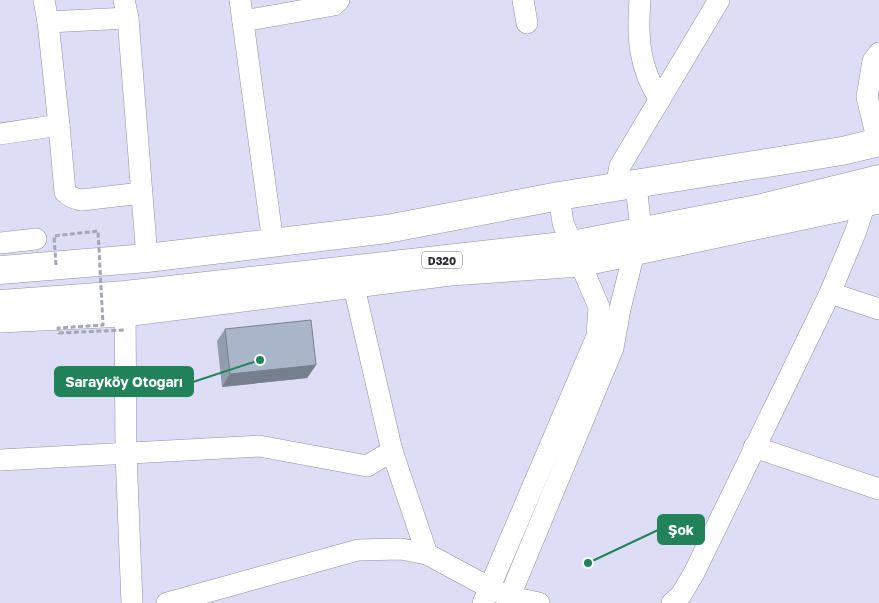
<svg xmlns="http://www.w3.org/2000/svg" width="879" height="603" font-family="'Golos Text',sans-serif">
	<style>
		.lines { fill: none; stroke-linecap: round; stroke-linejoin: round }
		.minor-casing { stroke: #9090a6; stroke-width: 22 }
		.highway-casing { stroke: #9090a6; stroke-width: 29 }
		.minor { stroke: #fff; stroke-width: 21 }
		.highway { stroke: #fff; stroke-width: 28 }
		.path-bridge { stroke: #a4a5b7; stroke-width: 3; stroke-dasharray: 5 2.5; stroke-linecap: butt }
		.wall { fill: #919dad }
		.shaded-wall { fill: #767f8d }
		.building { fill: #a9b6c9; stroke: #767f8d }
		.labels { text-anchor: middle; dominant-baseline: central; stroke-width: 4; stroke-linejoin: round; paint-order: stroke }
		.shield { fill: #fff; stroke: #6a6a70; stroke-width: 1 }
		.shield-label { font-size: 11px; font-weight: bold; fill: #2a2a33 }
		.leader { fill: none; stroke: #22825a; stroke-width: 2 }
		.callout-dot { fill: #22825a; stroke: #fff; stroke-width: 2 }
		.callout { fill: #22825a; stroke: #22825a; stroke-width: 2 }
		.callout-label { font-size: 14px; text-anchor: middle; font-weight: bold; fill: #fff }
	</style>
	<rect width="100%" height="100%" fill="#dddef5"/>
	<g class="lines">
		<defs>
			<g id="minor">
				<path d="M 44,0 L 48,22 L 128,18"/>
				<path d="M 124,0 L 128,18 L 147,258"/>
				<path d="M 240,0 L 273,243"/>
				<path d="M 523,0 L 527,23"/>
				<path d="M 640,0 C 637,37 639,68 660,100"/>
				<path d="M 243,21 L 334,5 L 339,0"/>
				<path d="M 59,125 L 65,192 C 70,197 74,199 82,200 L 141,193"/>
				<path d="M 0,134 L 59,125 L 48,22"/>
				<path d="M 878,142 L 867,97 L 873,61 L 879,53"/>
				<path d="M 616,187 L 620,166 L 719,0"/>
				<path d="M 0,243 L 36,239"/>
				<path d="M 354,287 L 392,451 L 427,554"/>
				<path d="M 830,293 L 879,309"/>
				<path d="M 125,303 L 126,454 L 132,603"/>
				<path d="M 0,322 L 125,316 L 451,275 L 581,266 L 879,203"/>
				<path d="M 754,447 L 879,489"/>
				<path d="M 0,460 L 259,446 L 367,466 L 392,451"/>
				<path d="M 167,603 L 358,550 L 401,549 L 427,554 L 490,588 L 510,597 L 539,603"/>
				<path d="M 483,603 L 597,336 L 599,307 L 563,223 L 559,196"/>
				<path d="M 507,603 L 613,348 L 620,309 L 639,232 L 640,221 L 636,185"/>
				<path d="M 672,603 L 681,595 L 694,573 L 830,293 L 856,231 L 864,206"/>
			</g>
			<g id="highway">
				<path d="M 0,270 L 147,258 L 387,229 L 559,196 L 842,151 L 879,142"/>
				<path d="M 0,304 L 125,295 L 572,245 L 762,208 L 879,179"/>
			</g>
		</defs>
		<use href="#minor" class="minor-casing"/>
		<use href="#highway" class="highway-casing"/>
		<use href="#minor" class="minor"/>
		<use href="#highway" class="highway"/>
		<path class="path-bridge" d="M 56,265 L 54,236 L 98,231 L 103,325 L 58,328 L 59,333 L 124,330"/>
	</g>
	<path class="wall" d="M 225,329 L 316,365 L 307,378 L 222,387 L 217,341 Z"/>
	<path class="shaded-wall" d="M 316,365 L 307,378 L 222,387 L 230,374 Z"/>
	<path class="building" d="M 311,320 L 316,365 L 230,374 L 225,329 Z"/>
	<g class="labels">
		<rect class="shield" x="422" y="251.5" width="40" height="17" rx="4"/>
		<g class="shield-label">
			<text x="442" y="260">D320</text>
		</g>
	</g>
	<path class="leader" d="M260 360L193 382M588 563L658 530"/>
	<g class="callout-dot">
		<circle cx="260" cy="360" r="5"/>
		<circle cx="588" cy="563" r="5"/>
	</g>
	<g class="callout">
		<rect x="55" y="367" width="138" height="29" rx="5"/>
		<rect x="658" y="515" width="46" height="29" rx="5"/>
	</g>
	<g class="callout-label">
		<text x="124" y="387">Sarayköy Otogarı</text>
		<text x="681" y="535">Şok</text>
	</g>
</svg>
